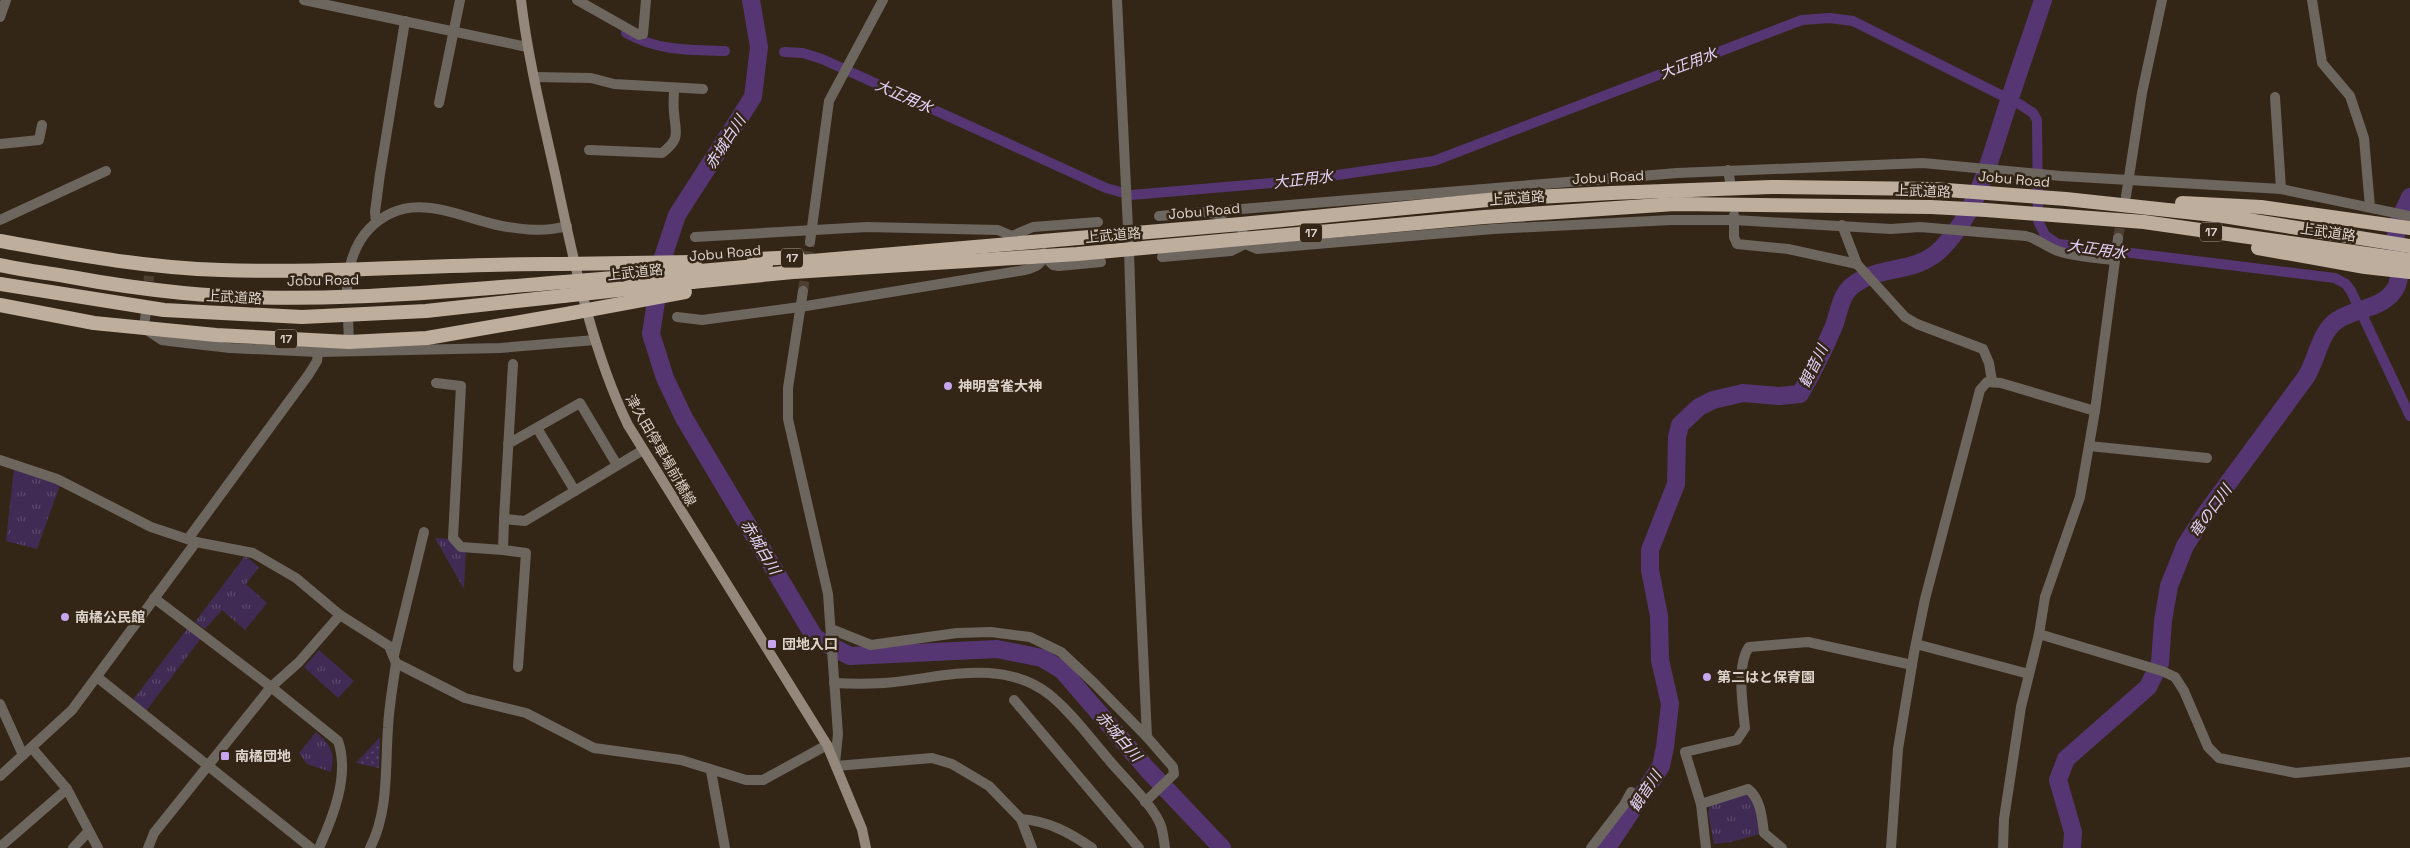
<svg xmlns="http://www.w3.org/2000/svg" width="2410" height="848" font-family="'Space Grotesk','Noto Sans JP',sans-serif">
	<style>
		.grass { fill: url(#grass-dots) }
		.park { fill: url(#park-tufts) }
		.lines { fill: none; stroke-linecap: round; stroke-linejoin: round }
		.canal { stroke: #553673; stroke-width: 10 }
		.river { stroke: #553673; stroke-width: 18 }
		.minor-tunnel { stroke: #4d4032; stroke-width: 10; stroke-dasharray: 10 5; stroke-linecap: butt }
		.tertiary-tunnel { stroke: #4d4032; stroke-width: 10; stroke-dasharray: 10 5; stroke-linecap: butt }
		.minor { stroke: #6d665e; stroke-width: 10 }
		.tertiary { stroke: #6d665e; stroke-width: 10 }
		.secondary { stroke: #94887c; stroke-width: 10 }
		.trunk { stroke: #beae9e; stroke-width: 14 }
		.trunk-bridge { stroke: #beae9e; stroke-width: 14 }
		.poi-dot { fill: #c8a5ef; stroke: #342617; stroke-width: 2 }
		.labels { text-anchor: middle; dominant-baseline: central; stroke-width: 5; stroke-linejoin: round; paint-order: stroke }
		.shield { fill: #342617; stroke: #aa9f94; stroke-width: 1 }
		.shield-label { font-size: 12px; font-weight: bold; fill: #ddd3ca }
		.street-label { font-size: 14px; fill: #ddd3ca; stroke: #342617 }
		.poi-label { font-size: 14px; font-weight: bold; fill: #ddd3ca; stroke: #342617; text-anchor: start }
		.water-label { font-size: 15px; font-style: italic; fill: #e5d4fa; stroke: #342617 }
	</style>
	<defs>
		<pattern id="grass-dots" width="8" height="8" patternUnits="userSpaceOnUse" patternTransform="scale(1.25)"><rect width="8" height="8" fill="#402b54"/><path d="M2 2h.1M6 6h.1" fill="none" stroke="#5b496b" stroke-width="1.8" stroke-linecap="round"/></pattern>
		<pattern id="park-tufts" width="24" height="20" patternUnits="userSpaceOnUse" patternTransform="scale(1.25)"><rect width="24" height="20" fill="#402b54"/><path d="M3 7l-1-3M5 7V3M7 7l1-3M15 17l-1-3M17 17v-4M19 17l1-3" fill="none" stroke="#5b496b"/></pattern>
	</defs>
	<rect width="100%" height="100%" fill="#342617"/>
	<path class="grass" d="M 380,737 L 379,768 L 356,763 Z"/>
	<g class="park">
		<path d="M 14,469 L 60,485 L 37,549 L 6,541 Z"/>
		<path d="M 435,538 L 451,539 L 466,549 L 464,589 Z"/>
		<path d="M 245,556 L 259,567 L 246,584 L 267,603 L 245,630 L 222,610 L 205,629 L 195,622 Z"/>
		<path d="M 188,628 L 201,638 L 146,711 L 132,701 Z"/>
		<path d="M 319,650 L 354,681 L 338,698 L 304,667 Z"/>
		<path d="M 316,732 C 331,745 335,752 331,772 L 307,764 L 299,753 Z"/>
		<path d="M 1745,793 L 1751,796 L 1757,812 L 1760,834 L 1731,842 L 1714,844 L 1708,813 L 1710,806 Z"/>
	</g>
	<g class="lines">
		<g class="canal">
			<path d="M 626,33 C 658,51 689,50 725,51"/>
			<path d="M 784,52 L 803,53 L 822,59 L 1106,188 L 1131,195 L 1296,181 L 1434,161 L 1802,20 L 1830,18 L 1853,21 L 2021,105 L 2033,113 L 2037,120 L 2038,221 L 2045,235 L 2058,244 L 2335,278 L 2346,284 L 2351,291 L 2410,416"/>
		</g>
		<g class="river">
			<path d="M 751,0 L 759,47 L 753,97 L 677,215 L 663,257 L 651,334 L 665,378 L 684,418 L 815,638 L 850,656 L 997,649 L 1042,658 L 1062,670 L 1147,769 L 1222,848"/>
			<path d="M 1607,848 L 1661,766 L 1665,747 L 1670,704 L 1660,660 L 1659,616 L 1650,570 L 1650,550 L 1676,484 L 1677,437 L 1680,425 L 1699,407 L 1713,400 L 1743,393 L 1779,396 L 1800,394 C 1813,372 1824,349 1834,326 C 1840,310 1840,293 1856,283 C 1882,265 1917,274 1942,248 C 1980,209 1992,151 2009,101 C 2020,67 2032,34 2043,0"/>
			<path d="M 2072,848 L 2073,832 L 2058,780 L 2066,759 L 2148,687 L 2160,663 L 2163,621 L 2169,586 L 2185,546 L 2204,516 L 2306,377 C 2317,360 2319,334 2336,321 C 2354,308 2379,310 2393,292 C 2406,277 2394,250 2396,232 C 2397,221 2406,207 2410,197"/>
		</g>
		<g class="minor-tunnel">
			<path d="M 2118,238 L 2125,199"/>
			<path d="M 146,311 L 149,276"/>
		</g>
		<path class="tertiary-tunnel" d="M 803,291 L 810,242"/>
		<g class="minor">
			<path d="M 304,0 L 527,47"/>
			<path d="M 577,0 L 639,35 L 643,34 L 646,0"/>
			<path d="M 1117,0 L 1129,249 L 1137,522 L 1147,737"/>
			<path d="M 2312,0 L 2322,63 L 2350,96 L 2364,138 L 2370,207"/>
			<path d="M 0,17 L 6,0"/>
			<path d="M 534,77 L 591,78 L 614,84 L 703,89"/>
			<path d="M 2275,97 L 2281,189"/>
			<path d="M 439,103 L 460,0"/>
			<path d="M 0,144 L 39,140 L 42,125"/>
			<path d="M 589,150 L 662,153 C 682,138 675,132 674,112 C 673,104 674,96 674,88"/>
			<path d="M 1728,170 L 1730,181"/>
			<path d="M 2126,196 L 2142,93 L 2162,0"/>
			<path d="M 1734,215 L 1734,237 L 1737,244 L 1788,249 L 1857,264"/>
			<path d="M 1159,216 L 1206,212 L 1221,215"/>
			<path d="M 0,220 L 106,171"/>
			<path d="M 376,222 L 375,212 L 380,174 L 405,21"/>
			<path d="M 1241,224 L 1245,244 L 1257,249 L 1493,229 L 1671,220 L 1734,220 L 1891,229 L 1920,227 L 2026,236 C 2039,239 2046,247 2058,251 C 2076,257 2096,258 2114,260"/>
			<path d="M 1842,225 L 1857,264 L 1905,317 L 1917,324 L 1983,349 L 1989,363 L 1992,381"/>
			<path d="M 1220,226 L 1221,215 L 1229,210 L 1677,173 L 1923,163 L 2061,176 L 2281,189 L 2410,216"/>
			<path d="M 1012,236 L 1033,227 L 1098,222"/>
			<path d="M 695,237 L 867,227 L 998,230 L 1012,236 L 1019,244"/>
			<path d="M 1044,256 L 1053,265 L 1059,266 L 1101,262"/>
			<path d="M 1162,257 L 1231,251 L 1245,244"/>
			<path d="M 146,311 L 144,328 L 162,340 L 169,341 L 230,348 L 318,352 L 500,348 L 595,340"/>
			<path d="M 677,317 L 702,320 L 800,307 L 1025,270 C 1036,267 1043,264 1044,253"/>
			<path d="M 513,364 L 504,519 L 525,521 L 643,450"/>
			<path d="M 436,383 L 461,386 L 453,538 L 461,547 L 503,550"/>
			<path d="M 537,428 L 575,491"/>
			<path d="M 508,444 L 580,403 L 617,465"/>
			<path d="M 2089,446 L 2207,458"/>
			<path d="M 0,460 L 57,479 L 151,527 L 196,542 L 253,553 L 296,578 L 340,615 L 389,646 L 396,663 L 465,698 L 526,713 L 594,748 L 681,760 L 746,780 L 763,780 L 827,745"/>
			<path d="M 504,519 L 503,550 L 526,553 L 518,667"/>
			<path d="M 188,539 L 309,374 L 317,361 L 318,352"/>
			<path d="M 154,598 L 271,687 L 338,741 C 350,775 333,817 319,848"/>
			<path d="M 831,629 L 871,645 L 957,633 L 991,632 L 1030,637 L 1061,652 L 1094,683 L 1147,737 L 1173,767 L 1174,774 L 1145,802"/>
			<path d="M 2039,634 L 2162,671 L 2175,677 L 2184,691 L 2208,747 L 2219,758 L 2296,773 L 2410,762"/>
			<path d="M 1916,644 L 2029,674"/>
			<path d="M 394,655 L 424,532"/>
			<path d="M 97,677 L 311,848"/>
			<path d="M 834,683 C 851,684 868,684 884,683 C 940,679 1000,656 1050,695 C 1072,713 1090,738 1109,760 C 1122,776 1155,807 1161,826 C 1163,832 1164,841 1165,848"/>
			<path d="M 1014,700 L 1139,848"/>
			<path d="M 0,704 L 23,755"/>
			<path d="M 32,748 L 67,789 L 98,848"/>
			<path d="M 1685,752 L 1737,740 L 1745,728 C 1743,707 1736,665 1749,647 L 1808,642 L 1912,665"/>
			<path d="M 836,766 L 932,758 L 952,764 L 989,786 L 1021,819 C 1049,821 1070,833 1092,848"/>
			<path d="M 711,771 L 725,848"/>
			<path d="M 0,776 L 72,710 L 196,542"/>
			<path d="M 1701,804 L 1748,789 C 1761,799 1762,818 1764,833 L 1782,848"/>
			<path d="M 1021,819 L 1032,848"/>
			<path d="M 0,847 L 67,789"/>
			<path d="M 73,848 L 88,832"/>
			<path d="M 148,848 L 154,833 L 271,687 L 299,662 L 340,615"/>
			<path d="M 370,848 C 389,811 385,768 388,728 C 389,706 393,685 396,663"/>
			<path d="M 1591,848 L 1624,805 L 1631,792"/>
			<path d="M 1891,848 L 1898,749 L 1914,653 L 1925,599 L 1980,390 L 1987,382 L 2001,383 L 2095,411"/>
			<path d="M 2003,848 L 2004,819 L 2021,707 L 2039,634 L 2045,597 L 2080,497 L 2095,411 L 2118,238"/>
		</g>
		<g class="tertiary">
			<path d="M 810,242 L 829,101 L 883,0"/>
			<path d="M 347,289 C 348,267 354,245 369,229 C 410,187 456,217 502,226 C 524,230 545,232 567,226"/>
			<path d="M 803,291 L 788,388 L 788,419 L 828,594 L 838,734 L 835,763"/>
			<path d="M 348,318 L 349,342"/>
			<path d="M 1685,752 L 1701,804 L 1706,848"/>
		</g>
		<path class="secondary" d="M 521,0 C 528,60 543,119 556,178 C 574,262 591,348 628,425 L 827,745 L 862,829 L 866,848"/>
		<g class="trunk">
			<path d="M 2182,203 L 2261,207 L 2410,228"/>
			<path d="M 0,241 C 73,254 146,268 221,270 C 334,274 447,263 561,264"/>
			<path d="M 2258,248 L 2365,267 L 2410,272"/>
			<path d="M 754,259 L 798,257"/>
			<path d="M 788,263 L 1241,224 L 1498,199 L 1611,193 L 1771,187 L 1933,189 L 2066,199 L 2223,216 L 2410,246"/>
			<path d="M 0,265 C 23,270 47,273 71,277 C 108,284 145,289 183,293 C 310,305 438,292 564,282"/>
			<path d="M 700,271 L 766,265"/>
			<path d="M 692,282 L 793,272 L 1077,254 L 1484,217 L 1675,204 L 1931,207 L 1986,210 L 2144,222 L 2410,260"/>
			<path d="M 0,284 L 164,310 L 302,317 L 426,311 L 563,296"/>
			<path d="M 0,305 L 94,323 L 216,335 L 349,342 L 427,338 L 572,313"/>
		</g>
		<g class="trunk-bridge">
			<path d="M 561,264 L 695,262"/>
			<path d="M 564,282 L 700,271"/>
			<path d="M 563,296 L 692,282"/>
			<path d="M 572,313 L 685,292"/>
		</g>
	</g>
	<g class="poi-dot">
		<circle cx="948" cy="386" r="5"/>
		<circle cx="65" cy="617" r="5"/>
		<rect x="767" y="639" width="10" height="10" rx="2.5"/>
		<circle cx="1707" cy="677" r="5"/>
		<rect x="220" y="751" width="10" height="10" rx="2.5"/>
	</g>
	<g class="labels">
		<g class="shield">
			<rect x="2200" y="222.5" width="22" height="19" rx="4"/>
			<rect x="1300" y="223.5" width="22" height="19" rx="4"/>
			<rect x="781" y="248.5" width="22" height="19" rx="4"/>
			<rect x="275" y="329.5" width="22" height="19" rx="4"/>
		</g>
		<g class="shield-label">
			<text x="2211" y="232">17</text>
			<text x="1311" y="233">17</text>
			<text x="792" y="258">17</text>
			<text x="286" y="339">17</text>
		</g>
		<g class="street-label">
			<text transform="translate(1608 177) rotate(-3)">Jobu Road</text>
			<text transform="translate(2014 179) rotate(5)">Jobu Road</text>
			<text transform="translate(1923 191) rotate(2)">上武道路</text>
			<text transform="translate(1517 198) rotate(-4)">上武道路</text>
			<text transform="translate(1204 211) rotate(-5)">Jobu Road</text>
			<text transform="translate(2328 232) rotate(8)">上武道路</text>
			<text transform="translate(1113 235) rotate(-5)">上武道路</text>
			<text transform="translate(725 253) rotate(-5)">Jobu Road</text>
			<text transform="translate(635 272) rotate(-6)">上武道路</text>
			<text transform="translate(323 280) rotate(-1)">Jobu Road</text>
			<text transform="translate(234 297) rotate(3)">上武道路</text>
			<text transform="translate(661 450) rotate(60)">津久田停車場前橋線</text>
		</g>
		<g class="poi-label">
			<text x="958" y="386">神明宮雀大神</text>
			<text x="75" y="617">南橘公民館</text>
			<text x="782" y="644">団地入口</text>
			<text x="1717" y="677">第二はと保育園</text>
			<text x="235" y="756">南橘団地</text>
		</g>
		<g class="water-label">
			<text transform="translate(1688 63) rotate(-21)">大正用水</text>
			<text transform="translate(904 96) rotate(24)">大正用水</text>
			<text transform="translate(725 142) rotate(-57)">赤城白川</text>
			<text transform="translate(1303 179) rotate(-7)">大正用水</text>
			<text transform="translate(2097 249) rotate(8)">大正用水</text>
			<text transform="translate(1813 366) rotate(-64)">観音川</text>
			<text transform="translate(2210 511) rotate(-54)">竜の口川</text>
			<text transform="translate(761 547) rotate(59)">赤城白川</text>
			<text transform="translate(1119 736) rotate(49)">赤城白川</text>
			<text transform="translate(1645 791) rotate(-57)">観音川</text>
		</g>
	</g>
</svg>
